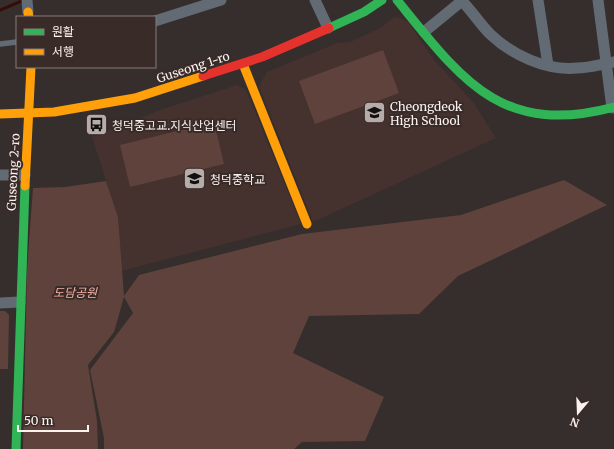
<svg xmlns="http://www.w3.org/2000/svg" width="614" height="449" font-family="Merriweather,'Noto Sans KR',serif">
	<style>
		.built { fill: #45322f }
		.green { fill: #5f423c }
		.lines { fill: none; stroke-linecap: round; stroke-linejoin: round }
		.stream { stroke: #360d09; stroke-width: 3 }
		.lane { stroke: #626b73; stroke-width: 5.5 }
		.street { stroke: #626b73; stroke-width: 11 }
		.fast { stroke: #30b455; stroke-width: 9 }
		.slow { stroke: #ff9f0a; stroke-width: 9 }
		.jam { stroke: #e5322d; stroke-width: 9 }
		.labels { text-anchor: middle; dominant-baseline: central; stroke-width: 4; stroke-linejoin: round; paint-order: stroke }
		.street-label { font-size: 12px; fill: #fbf2f0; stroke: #392b28 }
		.poi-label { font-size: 12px; fill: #fbf2f0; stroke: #392b28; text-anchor: start }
		.park-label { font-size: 12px; font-style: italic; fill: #f6b3a7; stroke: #392b28 }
	</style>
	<rect width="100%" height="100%" fill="#352e2c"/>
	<g class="built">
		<path d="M 394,17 L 401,18 L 409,23 L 434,60 L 473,102 L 496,138 L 313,222 L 259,86 L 267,72 L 337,43 L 350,42 L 382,27 Z"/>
		<path d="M 237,85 L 246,90 L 301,224 L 121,271 L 118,217 L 92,137 L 163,109 Z"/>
	</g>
	<g class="green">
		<path d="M 383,50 L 399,93 L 315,124 L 299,81 Z"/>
		<path d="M 214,122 L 224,164 L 130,187 L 120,145 Z"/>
		<path d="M 564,180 L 607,205 L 458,276 L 419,314 L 309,316 L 293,353 L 384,397 L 365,441 L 302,442 L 294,449 L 104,449 L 104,438 L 90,370 L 133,313 L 124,297 L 114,332 L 88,365 L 97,421 L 98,449 L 23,449 L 27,269 L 33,188 L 65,187 L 106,181 L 118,217 L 124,296 L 139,275 L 302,234 L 461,215 Z"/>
		<path d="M 0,311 L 5,311 L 9,315 L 8,369 L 0,369 Z"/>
	</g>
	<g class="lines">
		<path class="stream" d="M 0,10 L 24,0"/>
		<path class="lane" d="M 0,44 L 17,42"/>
		<g class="street">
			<path d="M 27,0 L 28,12"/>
			<path d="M 315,0 L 328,28"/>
			<path d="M 538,0 L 548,65"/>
			<path d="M 598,0 L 612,108"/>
			<path d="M 462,1 C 472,11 480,24 490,34 C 512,55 546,71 577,68 C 589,68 602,64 614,62"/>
			<path d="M 155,21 L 221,0"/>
			<path d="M 424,32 L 463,0"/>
			<path d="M 0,175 L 25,175"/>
			<path d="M 0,303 L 20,302"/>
		</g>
		<g class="fast">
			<path d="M 397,0 C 462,80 501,137 614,107"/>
			<path d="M 329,28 L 364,12 L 382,0"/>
			<path d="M 16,449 L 25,186"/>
		</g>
		<g class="slow">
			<path d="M 28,12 L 29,17"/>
			<path d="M 243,64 L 307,224"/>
			<path d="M 0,114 L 54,112 L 135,98 L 203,76"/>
			<path d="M 25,186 L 31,67"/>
		</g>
		<path class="jam" d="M 203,76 L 262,57 L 329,28"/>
	</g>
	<defs>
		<symbol id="school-square" viewBox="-11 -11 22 22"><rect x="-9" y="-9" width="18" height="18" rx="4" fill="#b6adab" stroke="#392b28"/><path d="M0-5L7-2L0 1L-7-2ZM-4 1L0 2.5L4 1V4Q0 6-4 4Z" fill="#111"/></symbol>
		<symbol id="bus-square" viewBox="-11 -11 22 22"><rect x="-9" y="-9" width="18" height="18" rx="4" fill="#b6adab" stroke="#392b28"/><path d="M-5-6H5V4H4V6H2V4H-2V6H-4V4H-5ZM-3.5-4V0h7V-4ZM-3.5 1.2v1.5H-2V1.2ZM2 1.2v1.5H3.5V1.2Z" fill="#111"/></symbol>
	</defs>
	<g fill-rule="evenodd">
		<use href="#school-square" x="362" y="100" width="25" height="25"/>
		<use href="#bus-square" x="84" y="112" width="25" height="25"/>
		<use href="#school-square" x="182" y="166" width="25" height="25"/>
	</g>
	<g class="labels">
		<g class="street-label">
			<text transform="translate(193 67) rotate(-18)">Guseong 1-ro</text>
			<text transform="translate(13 172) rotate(-87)">Guseong 2-ro</text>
		</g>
		<g class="poi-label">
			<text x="390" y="106">Cheongdeok<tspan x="390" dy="14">High School</tspan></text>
			<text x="112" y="125">청덕중고교.지식산업센터</text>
			<text x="210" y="179">청덕중학교</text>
		</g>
		<g class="park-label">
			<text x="75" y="292">도담공원</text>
		</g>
	</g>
	<rect x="16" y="16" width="140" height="52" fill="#392b28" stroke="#877b78"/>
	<rect x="24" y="29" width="20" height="6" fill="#30b455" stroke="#877b78"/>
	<text x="52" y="36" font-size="12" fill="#fbf2f0">원활</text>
	<rect x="24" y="49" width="20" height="6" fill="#ff9f0a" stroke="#877b78"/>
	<text x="52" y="56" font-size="12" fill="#fbf2f0">서행</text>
	<g transform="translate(578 413) rotate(199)" stroke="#392b28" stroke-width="3" paint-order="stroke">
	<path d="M0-3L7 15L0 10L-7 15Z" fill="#fbf2f0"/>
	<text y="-6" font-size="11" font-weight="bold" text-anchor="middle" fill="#fbf2f0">N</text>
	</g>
	<path d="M18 425v6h70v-6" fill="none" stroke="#fbf2f0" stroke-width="2"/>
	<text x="24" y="425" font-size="12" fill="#fbf2f0" stroke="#392b28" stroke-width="3" paint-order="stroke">50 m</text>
</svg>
